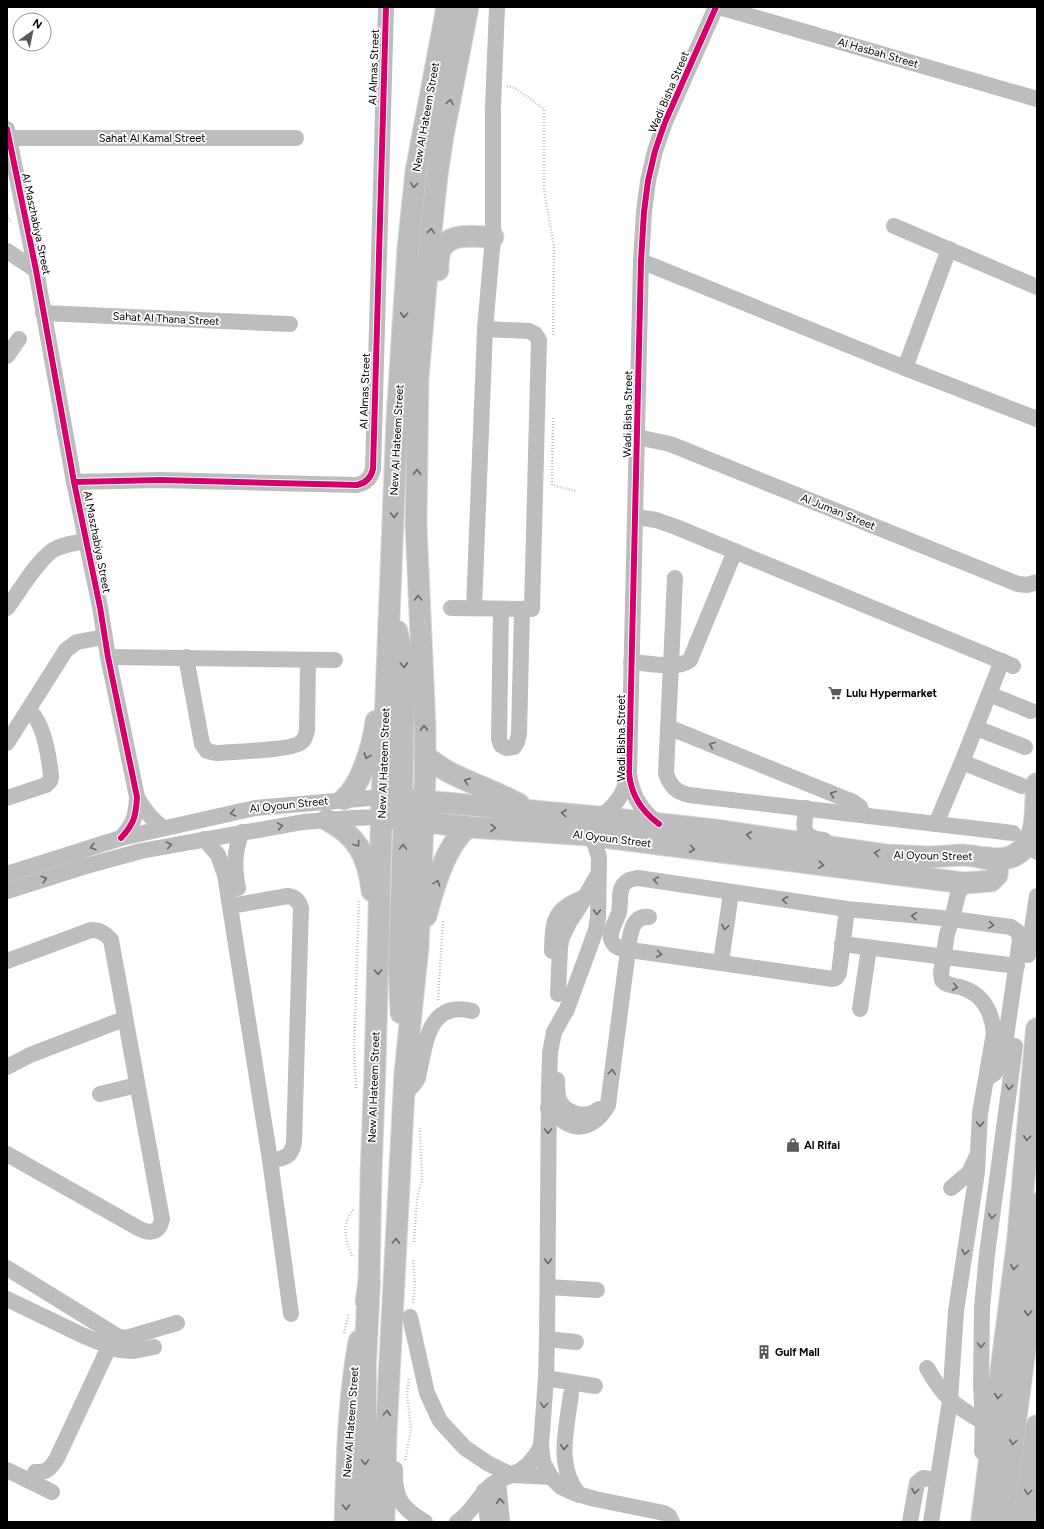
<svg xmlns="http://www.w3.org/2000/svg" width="1044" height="1529" font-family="Figtree,sans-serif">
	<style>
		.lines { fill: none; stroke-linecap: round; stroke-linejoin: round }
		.major-casing { stroke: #dbdbdb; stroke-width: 23 }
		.highway-casing { stroke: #dbdbdb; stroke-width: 24 }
		.path { stroke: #c2c2c2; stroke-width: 2.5; stroke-dasharray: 1 2; stroke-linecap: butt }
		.minor { stroke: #bdbdbd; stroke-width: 16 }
		.major { stroke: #bdbdbd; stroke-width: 21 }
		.highway { stroke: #bdbdbd; stroke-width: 22 }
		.cycleway-casing { stroke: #fff; stroke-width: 8 }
		.cycleway { stroke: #d6006c; stroke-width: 6 }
		.oneway { stroke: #686868 }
		.labels { text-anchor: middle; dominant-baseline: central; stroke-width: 3.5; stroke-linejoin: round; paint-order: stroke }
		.street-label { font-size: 11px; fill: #000; stroke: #fff }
		.poi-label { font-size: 11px; font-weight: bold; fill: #000; stroke: #fff; text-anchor: start }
	</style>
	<rect width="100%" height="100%" fill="#fff"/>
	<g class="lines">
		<defs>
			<g id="major">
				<path d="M 438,270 C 438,264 438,257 440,252 C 447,231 475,237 493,237"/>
				<path d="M 397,631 L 404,663 L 402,792 L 403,798 L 410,809"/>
				<path d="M 425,755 C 442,771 461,778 482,787 C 495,792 507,798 519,804"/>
				<path d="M 344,799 C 362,784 373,744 376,721"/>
				<path d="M 399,808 L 404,820 L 399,967 L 401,1013"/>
				<path d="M 382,817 L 468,827 L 587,835 L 964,883 L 991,881 L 997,875 L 998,866 L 992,860 L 974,856 L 962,855 L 930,857 L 886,855 L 715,830 L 599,817 L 382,797"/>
				<path d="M 327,820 C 358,836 368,857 372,891"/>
				<path d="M 426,916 C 434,887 445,846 468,827"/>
				<path d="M 366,1301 L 369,1283 L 371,1174 L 375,1067 L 382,797 L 397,418 L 408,248 L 416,171 L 447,7"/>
				<path d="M 345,1522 C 347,1461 348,1401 359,1341"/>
				<path d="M 384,1522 L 386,1434 L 405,1072 L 418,948 L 425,776 L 425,726 L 416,525 L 418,378 L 429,251 L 437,176 L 443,136 L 468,7"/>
			</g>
			<g id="highway">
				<path d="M 986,858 C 998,860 1008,860 1018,853 C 1040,838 1035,807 1037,784"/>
				<path d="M 365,1522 L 365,1364 L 369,1283"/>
				<path d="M 982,1522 L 1018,1241 L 1037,1029"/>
				<path d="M 1002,1522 L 1026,1338 L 1037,1204"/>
				<path d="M 1024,1522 L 1037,1426"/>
			</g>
		</defs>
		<use href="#major" class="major-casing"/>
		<use href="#highway" class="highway-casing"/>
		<g class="path">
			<path d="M 507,86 L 515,88 L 544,109 L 544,190 L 554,247 L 553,337"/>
			<path d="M 7,215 L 9,220 L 12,222"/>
			<path d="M 553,418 L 552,485 L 576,491"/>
			<path d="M 438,1000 L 443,921"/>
			<path d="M 356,1088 L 354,1048 L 359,901"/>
			<path d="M 414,1242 L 417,1199 L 422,1179 L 420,1128"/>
			<path d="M 352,1256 C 345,1239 341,1224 354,1209"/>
			<path d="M 413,1303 L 415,1284 L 413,1259"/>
			<path d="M 344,1333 L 349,1313"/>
			<path d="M 405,1460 L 411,1430 L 407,1392 L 409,1378"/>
		</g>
		<g class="minor">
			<path d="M 719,7 L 1037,99"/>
			<path d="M 7,129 L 36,270 L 74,482 L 100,607 L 108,657 L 137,797 C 136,816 134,824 121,838"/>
			<path d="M 9,138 L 296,138"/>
			<path d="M 894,226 L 1037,287"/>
			<path d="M 7,251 L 36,270"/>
			<path d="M 641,261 L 905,368 L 1037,419"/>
			<path d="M 43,313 L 290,324"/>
			<path d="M 7,356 L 19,339"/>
			<path d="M 905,368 L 949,249"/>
			<path d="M 637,437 L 670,444 L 1018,584 L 1027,585 L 1037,582"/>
			<path d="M 74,482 L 160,480 L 357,485 C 366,483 371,478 373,469 L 386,7"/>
			<path d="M 636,517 L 656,520 L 676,527 L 1013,666"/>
			<path d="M 675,578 L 666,773 C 670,786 676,792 689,795 L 1013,833"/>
			<path d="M 7,608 C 19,592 37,561 53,550 C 63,544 75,543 86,541"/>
			<path d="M 451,608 L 532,609 L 539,340 L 535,334 L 529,331 L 485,329"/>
			<path d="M 474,608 L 485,329 L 493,237 L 493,107 L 497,7"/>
			<path d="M 501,609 L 499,739 L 501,745 L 506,748 L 514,747 L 517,742 L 519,734 L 522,609"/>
			<path d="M 108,657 L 335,660"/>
			<path d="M 186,657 L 202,744 L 207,751 L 216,753 C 231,752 291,750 300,743 C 305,740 306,735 307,730 L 308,660"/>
			<path d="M 631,662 C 647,663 678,670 690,660 L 735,551"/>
			<path d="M 989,694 L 1031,711"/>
			<path d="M 668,727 L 853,802 L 860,807 L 863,815"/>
			<path d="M 976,728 L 1025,747"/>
			<path d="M 7,743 L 66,650 L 77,642 L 104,637"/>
			<path d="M 962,762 L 1022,786"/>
			<path d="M 137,797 C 144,810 151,819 163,828"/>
			<path d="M 7,798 L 46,785 L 50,781 L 51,776 C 49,757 44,721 28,710"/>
			<path d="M 806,808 C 804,829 800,837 824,840"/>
			<path d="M 599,817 C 615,807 625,793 628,775"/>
			<path d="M 659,824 C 641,811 631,795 629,773 L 641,261 L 644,212 L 648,181 L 655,151 L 665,122 L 716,7"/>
			<path d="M 936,824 L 962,762 L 1002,661"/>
			<path d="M 1035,827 L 1037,852"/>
			<path d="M 587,835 L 594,842 L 599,857 L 598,917 L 596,930 L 567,1009 L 554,1032 L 550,1052 L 549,1088 L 547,1339 L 546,1378 L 541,1446 L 543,1462 L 551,1477 L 561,1487 L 574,1493 L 595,1499 L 664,1513 L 669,1516 L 672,1522"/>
			<path d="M 204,839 L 218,855 L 225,875 L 270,1160 L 291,1314"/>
			<path d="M 7,874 L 121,838 L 255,808 L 382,797"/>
			<path d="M 238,888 C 234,868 234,851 242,832"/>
			<path d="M 7,891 L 86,866 L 141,851 L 303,822 L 353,818 L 382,817"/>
			<path d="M 230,906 L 288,896 C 295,897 299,901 301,908 L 294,1142 C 292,1157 284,1159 270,1160"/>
			<path d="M 847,909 L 839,973 L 836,978 L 833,979 L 623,949 C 617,948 613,945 611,939 C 609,931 617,920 619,912 C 621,903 618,891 624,884 C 628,879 632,879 638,878 L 847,909 L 952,919 L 1011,927 L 1018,932 L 1020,940 L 1003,1058 L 995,1073 L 986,1079"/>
			<path d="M 842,944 L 1017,966"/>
			<path d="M 552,951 C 553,919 553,910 585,897"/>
			<path d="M 1028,955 L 1037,896"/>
			<path d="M 7,961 L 91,930 C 100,930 105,933 111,940 L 162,1219 C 159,1234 149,1234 138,1228 L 7,1154"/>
			<path d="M 721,962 L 731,893"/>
			<path d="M 558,994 L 560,947 L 562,937 L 570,921 L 580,906 L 597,876"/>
			<path d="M 860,1009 L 869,948"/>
			<path d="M 7,1067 L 30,1055 L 124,1019"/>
			<path d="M 557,1080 C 557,1086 557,1096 560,1102 C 568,1115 587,1119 599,1109"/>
			<path d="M 404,1092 C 411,1089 414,1085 418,1078 C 425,1047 427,1000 472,1011"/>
			<path d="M 100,1094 L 137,1085"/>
			<path d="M 548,1108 C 554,1113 560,1120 568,1124 C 585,1132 600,1120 608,1105 L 628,950 C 630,936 631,915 649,917"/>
			<path d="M 951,1188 L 969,1173 L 976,1158"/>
			<path d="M 7,1268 L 119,1337 L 126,1338 L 177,1323"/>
			<path d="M 548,1287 L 597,1290"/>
			<path d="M 7,1299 L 84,1336 L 119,1350 L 134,1351 L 154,1347"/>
			<path d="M 410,1317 L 427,1393 L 440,1421 L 465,1448 L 489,1464 L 512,1475 L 551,1477"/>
			<path d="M 547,1339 L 576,1342"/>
			<path d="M 927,1368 C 944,1398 954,1405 983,1422"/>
			<path d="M 546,1378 L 595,1386"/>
			<path d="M 571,1394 C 567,1429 555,1464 579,1495"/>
			<path d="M 982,1452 L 983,1422 L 981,1386 L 982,1308 L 987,1254 L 1015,1046"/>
			<path d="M 395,1469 C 394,1498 401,1508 425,1522"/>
			<path d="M 7,1470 L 52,1492"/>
			<path d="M 35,1472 C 47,1473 51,1468 57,1458 L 109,1347"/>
			<path d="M 498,1481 L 502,1522"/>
			<path d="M 484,1491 L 488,1522"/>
			<path d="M 457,1522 C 471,1514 478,1496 491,1485 C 498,1480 505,1478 513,1474 C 526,1469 535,1458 541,1446"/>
			<path d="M 910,1522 L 917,1483 L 923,1478 L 937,1480"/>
			<path d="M 931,1522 L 950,1401 L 956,1311 L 977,1172 L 980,1113 L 994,1033 C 992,1013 984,995 963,988 C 957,986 951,986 945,983 L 942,980 L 941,973 L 947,934 L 952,919 L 958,894 L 964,883"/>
		</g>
		<use href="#major" class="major"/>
		<use href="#highway" class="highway"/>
		<defs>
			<g id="cycleway">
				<path d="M 7,129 L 36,270 L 74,482 L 100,607 L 108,657 L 137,797 C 136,816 134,824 121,838"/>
				<path d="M 74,482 L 160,480 L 357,485 C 366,483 371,478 373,469 L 386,7"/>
				<path d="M 659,824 C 641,811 631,795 629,773 L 641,261 L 644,212 L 648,181 L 655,151 L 665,122 L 716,7"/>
			</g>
		</defs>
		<use href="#cycleway" class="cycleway-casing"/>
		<use href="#cycleway" class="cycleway"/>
	</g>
	<defs><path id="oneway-chevron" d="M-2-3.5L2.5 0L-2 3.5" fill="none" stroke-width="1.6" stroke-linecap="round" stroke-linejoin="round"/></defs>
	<g class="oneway">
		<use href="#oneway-chevron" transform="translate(450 102) rotate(-79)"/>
		<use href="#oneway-chevron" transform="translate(414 185) rotate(96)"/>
		<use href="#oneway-chevron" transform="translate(431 231) rotate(-84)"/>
		<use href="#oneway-chevron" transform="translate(404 315) rotate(94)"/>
		<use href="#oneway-chevron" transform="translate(417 472) rotate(-89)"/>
		<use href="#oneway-chevron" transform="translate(394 515) rotate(92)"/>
		<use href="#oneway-chevron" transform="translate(418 598) rotate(-92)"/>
		<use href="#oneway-chevron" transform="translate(404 665) rotate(86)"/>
		<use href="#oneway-chevron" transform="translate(424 728) rotate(-91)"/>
		<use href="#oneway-chevron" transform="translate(712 745) rotate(-158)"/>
		<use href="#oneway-chevron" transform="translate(367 756) rotate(110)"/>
		<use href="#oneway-chevron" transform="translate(467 781) rotate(-159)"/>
		<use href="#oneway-chevron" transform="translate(833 794) rotate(-158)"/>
		<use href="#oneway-chevron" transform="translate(233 813) rotate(168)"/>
		<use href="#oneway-chevron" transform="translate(564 813) rotate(-174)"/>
		<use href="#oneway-chevron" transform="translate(280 826) rotate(-9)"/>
		<use href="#oneway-chevron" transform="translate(493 828) rotate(3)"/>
		<use href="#oneway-chevron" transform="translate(749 835) rotate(-172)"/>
		<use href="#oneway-chevron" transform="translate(357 844) rotate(54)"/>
		<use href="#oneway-chevron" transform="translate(169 845) rotate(-11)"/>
		<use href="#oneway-chevron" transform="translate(93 847) rotate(162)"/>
		<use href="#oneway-chevron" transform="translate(403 847) rotate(-89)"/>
		<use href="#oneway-chevron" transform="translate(692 849) rotate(7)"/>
		<use href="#oneway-chevron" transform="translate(877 853) rotate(-171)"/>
		<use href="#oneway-chevron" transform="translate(821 865) rotate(7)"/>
		<use href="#oneway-chevron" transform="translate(44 879) rotate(-18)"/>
		<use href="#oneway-chevron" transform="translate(656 880) rotate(-171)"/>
		<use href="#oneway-chevron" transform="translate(437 883) rotate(-70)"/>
		<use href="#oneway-chevron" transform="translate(785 900) rotate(-172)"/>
		<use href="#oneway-chevron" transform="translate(597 912) rotate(91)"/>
		<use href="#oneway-chevron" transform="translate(914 916) rotate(-174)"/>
		<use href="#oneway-chevron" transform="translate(991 925) rotate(8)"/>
		<use href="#oneway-chevron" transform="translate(725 927) rotate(99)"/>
		<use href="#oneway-chevron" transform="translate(659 954) rotate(8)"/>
		<use href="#oneway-chevron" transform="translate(378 972) rotate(92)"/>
		<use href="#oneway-chevron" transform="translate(955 987) rotate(11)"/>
		<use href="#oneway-chevron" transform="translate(612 1072) rotate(-83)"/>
		<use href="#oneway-chevron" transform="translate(1009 1087) rotate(98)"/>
		<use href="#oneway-chevron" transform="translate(980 1124) rotate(92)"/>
		<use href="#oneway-chevron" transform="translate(548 1131) rotate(90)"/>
		<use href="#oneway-chevron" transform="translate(1027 1138) rotate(95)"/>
		<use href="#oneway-chevron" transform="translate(992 1216) rotate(98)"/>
		<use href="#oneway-chevron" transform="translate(396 1241) rotate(-87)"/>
		<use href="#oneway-chevron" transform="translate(965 1252) rotate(99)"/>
		<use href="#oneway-chevron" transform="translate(548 1261) rotate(90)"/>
		<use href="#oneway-chevron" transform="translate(1014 1267) rotate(97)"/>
		<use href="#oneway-chevron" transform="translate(1028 1313) rotate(94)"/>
		<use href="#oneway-chevron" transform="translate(981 1345) rotate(91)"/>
		<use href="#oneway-chevron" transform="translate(998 1396) rotate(97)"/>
		<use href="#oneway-chevron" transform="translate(544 1405) rotate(95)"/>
		<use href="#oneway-chevron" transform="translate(387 1413) rotate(-87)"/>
		<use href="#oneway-chevron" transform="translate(1013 1442) rotate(98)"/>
		<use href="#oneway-chevron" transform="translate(564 1447) rotate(96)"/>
		<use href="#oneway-chevron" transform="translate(365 1462) rotate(90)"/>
		<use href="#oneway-chevron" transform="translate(915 1491) rotate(101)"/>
		<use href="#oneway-chevron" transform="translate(1028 1492) rotate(98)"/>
		<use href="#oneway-chevron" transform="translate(500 1501) rotate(-96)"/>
		<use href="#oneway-chevron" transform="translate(346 1507) rotate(92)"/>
	</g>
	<defs>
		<symbol id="supermarket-bare" viewBox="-9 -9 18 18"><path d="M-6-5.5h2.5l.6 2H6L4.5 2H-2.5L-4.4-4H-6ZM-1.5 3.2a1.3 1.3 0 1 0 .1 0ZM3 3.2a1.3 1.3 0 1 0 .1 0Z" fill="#595959" stroke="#fff" stroke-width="2.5" paint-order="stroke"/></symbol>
		<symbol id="shop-bare" viewBox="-9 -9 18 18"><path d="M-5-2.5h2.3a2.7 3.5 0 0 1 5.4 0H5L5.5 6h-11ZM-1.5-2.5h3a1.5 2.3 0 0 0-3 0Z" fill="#595959" stroke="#fff" stroke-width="2.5" paint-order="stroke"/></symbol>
		<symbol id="building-bare" viewBox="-9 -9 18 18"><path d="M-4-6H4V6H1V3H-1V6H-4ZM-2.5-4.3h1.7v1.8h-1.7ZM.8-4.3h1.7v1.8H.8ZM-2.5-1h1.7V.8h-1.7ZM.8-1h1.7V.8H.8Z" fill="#595959" stroke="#fff" stroke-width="2.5" paint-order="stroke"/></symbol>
	</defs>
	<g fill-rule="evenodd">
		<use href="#supermarket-bare" x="825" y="683" width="20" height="20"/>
		<use href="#shop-bare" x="783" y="1135" width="20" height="20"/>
		<use href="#building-bare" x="754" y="1342" width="20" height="20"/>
	</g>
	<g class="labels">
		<g class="street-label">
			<text transform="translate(878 53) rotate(16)">Al Hasbah Street</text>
			<text transform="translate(374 67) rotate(-88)">Al Almas Street</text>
			<text transform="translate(669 92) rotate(-67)">Wadi Bisha Street</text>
			<text transform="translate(426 117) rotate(-80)">New Al Hateem Street</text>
			<text x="152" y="138">Sahat Al Kamal Street</text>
			<text transform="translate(36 224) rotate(78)">Al Maszhabiya Street</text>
			<text transform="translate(166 319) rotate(3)">Sahat Al Thana Street</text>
			<text transform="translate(365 391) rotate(-88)">Al Almas Street</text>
			<text transform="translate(628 414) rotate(-89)">Wadi Bisha Street</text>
			<text transform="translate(397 440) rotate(-87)">New Al Hateem Street</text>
			<text transform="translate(838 512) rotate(22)">Al Juman Street</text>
			<text transform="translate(97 542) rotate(79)">Al Maszhabiya Street</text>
			<text transform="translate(621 738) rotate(-90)">Wadi Bisha Street</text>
			<text transform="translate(384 763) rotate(-88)">New Al Hateem Street</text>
			<text transform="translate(289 805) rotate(-6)">Al Oyoun Street</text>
			<text transform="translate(612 839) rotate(7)">Al Oyoun Street</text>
			<text transform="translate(933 856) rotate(1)">Al Oyoun Street</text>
			<text transform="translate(374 1087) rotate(-88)">New Al Hateem Street</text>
			<text transform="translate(351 1422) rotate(-86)">New Al Hateem Street</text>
		</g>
		<g class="poi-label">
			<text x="846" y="693">Lulu Hypermarket</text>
			<text x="804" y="1145">Al Rifai</text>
			<text x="775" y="1352">Gulf Mall</text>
		</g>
	</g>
	<rect width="1044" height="1529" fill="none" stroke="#000000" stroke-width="16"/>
	<g transform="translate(32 32) rotate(33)"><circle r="19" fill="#ffffff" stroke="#999999"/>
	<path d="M0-3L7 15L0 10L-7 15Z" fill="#595959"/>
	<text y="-6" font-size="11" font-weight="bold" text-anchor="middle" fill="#000000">N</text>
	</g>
</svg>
